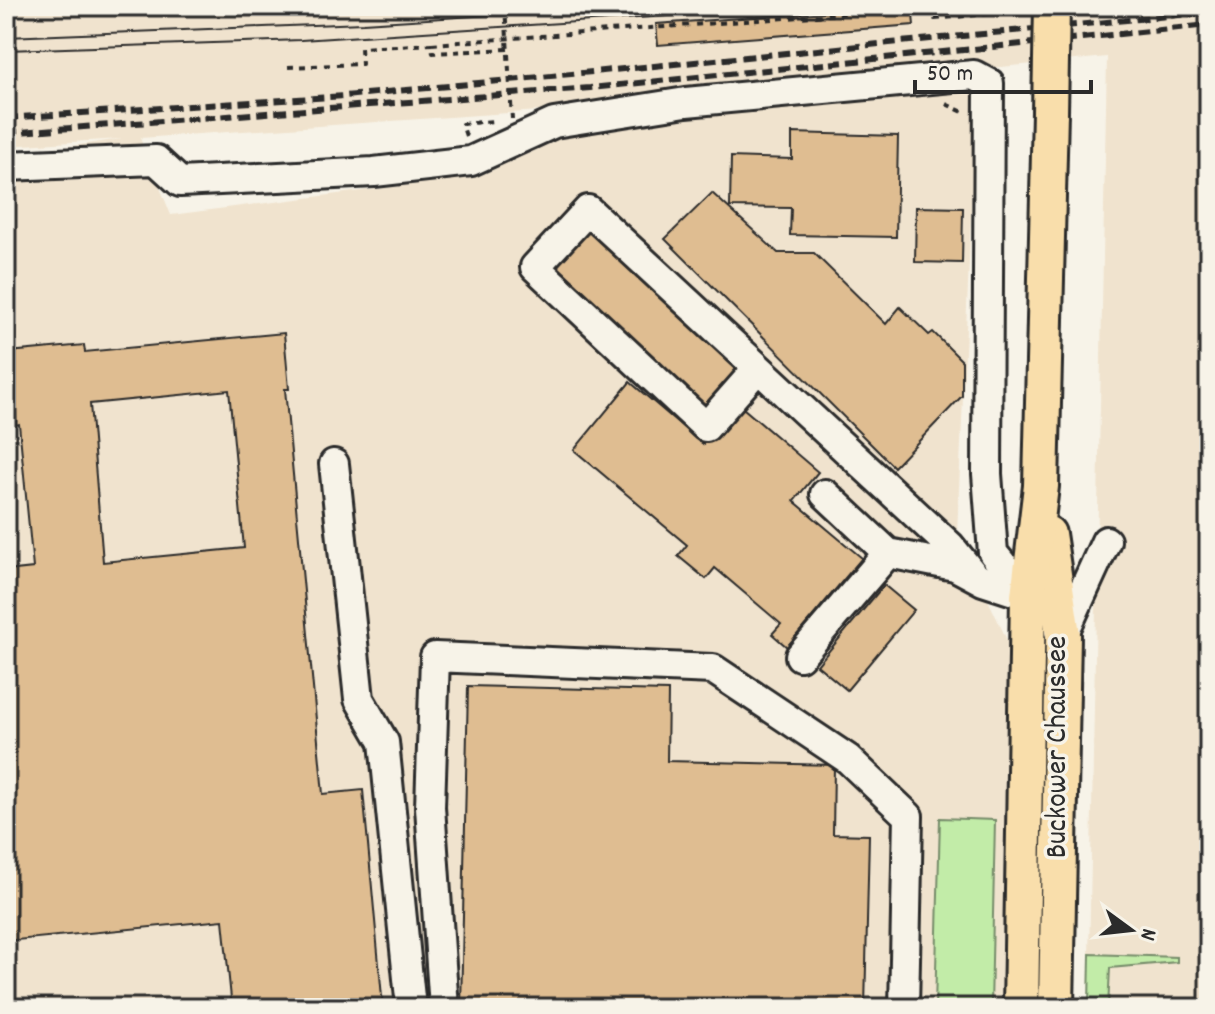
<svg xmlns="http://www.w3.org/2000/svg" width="1215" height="1014" font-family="Dekko,sans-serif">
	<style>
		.built { fill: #f0e3ce }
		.green { fill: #c2eca8; stroke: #768c6a; stroke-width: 2 }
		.building { fill: #dfbd91; stroke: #2b2b2b; stroke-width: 2; fill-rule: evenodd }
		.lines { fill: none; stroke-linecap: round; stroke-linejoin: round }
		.minor-casing { stroke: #2b2b2b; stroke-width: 34 }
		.major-casing { stroke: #2b2b2b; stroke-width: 40 }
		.path { stroke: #2b2b2b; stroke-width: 4; stroke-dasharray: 6 6; stroke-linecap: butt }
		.minor { stroke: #f7f3e8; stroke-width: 28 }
		.major { stroke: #f9deab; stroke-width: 34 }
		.tram { stroke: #2b2b2b; stroke-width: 2 }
		.rail { stroke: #2b2b2b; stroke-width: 6; stroke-dasharray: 12 6; stroke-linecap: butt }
		.major-bridge-casing { stroke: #2b2b2b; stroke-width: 40; stroke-linecap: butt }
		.path-bridge { stroke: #2b2b2b; stroke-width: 4; stroke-dasharray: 6 6; stroke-linecap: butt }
		.major-bridge { stroke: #f9deab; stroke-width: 34 }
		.labels { text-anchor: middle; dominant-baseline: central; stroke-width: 7; stroke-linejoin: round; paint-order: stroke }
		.street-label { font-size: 30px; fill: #2b2b2b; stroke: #f7f3e8 }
	</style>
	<rect width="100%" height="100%" fill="#f7f3e8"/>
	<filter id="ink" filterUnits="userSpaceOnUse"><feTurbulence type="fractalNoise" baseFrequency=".0125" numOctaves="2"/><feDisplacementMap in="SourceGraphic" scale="16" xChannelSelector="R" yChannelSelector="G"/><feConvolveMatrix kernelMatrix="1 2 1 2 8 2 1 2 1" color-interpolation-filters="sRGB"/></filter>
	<g filter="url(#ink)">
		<path class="built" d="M 6,6 L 1209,6 L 1209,1008 L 1088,1008 L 1107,57 L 539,111 L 140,138 L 171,215 L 479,176 L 569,134 L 706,111 L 977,80 L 957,534 L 1016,659 L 1006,1008 L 6,1008 L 6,155 L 122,139 L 6,146 Z"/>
		<g class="green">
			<path d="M 940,818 L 995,820 L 991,1008 L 935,1008 Z"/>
			<path d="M 1090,954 L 1177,957 L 1177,962 L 1110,968 L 1108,1008 L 1089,1008 Z"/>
		</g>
		<g class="building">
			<path d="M 912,6 L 914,25 L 658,45 L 656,24 Z"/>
			<path d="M 792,133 L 898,136 L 896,237 L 790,235 L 791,208 L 730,207 L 731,157 L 792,159 Z"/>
			<path d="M 712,193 L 778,253 L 814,253 L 886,324 L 900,307 L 929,335 L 933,332 L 962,361 L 962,396 L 894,467 L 665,239 Z"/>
			<path d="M 916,207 L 963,208 L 962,263 L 915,262 Z"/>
			<path d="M 591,224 L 747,368 L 706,412 L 550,268 Z"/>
			<path d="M 284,333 L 289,389 L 285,389 L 323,794 L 363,790 L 383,1008 L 232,1008 L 223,920 L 6,941 L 6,571 L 33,568 L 19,424 L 16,425 L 15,411 L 6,412 L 6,361 L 10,361 L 9,352 L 84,345 L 85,352 ZM 229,390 L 244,548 L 103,562 L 90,404 Z"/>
			<path d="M 630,382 L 703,444 L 737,403 L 818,472 L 794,501 L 862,558 L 787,647 L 772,634 L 781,624 L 715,568 L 706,579 L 678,556 L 687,545 L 574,450 Z"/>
			<path d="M 884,585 L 914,610 L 847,690 L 817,665 Z"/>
			<path d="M 468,686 L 668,691 L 667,761 L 834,765 L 833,834 L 869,835 L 865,1008 L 461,1008 Z"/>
		</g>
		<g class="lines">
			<defs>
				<g id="minor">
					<path d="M 6,166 L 156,160 L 180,182 L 374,172 L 471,161 L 554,123 L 686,102 L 974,75 L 989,83 L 987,474 L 993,553 L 1028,596"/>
					<path d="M 758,368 L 706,427 L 535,267 L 588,210 L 950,546 L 971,572"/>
					<path d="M 334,464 L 359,699 L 384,742 L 411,1008"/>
					<path d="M 825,494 L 888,553 L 955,566 L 983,581 L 1026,595"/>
					<path d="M 1059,631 L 1063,635 L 1106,541"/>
					<path d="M 800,656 L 888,553"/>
					<path d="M 444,1008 L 430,807 L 435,657 L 713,669 L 848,759 L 908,816 L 904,1008"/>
				</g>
				<g id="major">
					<path d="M 1048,534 L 1063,635 L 1056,1008"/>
					<path d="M 1021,1008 L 1028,596 L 1041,486 L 1050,112"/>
				</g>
			</defs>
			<use href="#minor" class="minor-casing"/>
			<use href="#major" class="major-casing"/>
			<g class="path">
				<path d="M 934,7 L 935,19 L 1007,12 L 1007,7 L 1015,6"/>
				<path d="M 508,49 L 433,53 L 432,44 L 950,6"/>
				<path d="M 288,67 L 362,64 L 361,48 L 432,44"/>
				<path d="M 946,104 L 963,112"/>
				<path d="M 466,136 L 462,124 L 493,121"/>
			</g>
			<use href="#minor" class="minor"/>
			<use href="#major" class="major"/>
			<g class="tram">
				<path d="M 6,37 L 363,23 L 633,6"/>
				<path d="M 6,50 L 301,40 L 821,6"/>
			</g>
			<g class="rail">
				<path d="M 6,118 L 345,96 L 1209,12"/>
				<path d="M 6,133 L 590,88 L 1209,25"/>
			</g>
			<defs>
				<path id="major-bridge" d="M 1050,112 L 1052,6"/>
			</defs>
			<use href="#major-bridge" class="major-bridge-casing"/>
			<path class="path-bridge" d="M 505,6 L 512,119"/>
			<use href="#major-bridge" class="major-bridge"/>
		</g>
	</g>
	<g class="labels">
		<g class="street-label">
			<text transform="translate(1059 747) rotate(-90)">Buckower Chaussee</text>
		</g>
	</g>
	<rect width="1215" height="1014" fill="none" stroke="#f7f3e8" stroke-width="32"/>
	<rect x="16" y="16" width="1183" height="982" fill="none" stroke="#2b2b2b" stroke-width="3" filter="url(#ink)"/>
	<g transform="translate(1131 930) rotate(105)" stroke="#f7f3e8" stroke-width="6" paint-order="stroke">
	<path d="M0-6L14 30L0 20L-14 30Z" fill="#2b2b2b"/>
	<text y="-12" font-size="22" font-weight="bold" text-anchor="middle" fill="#2b2b2b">N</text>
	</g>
	<path d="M915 80v12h176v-12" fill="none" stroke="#2b2b2b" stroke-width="4"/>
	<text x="927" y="80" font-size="24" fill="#2b2b2b" stroke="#f7f3e8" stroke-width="6" paint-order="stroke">50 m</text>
</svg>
